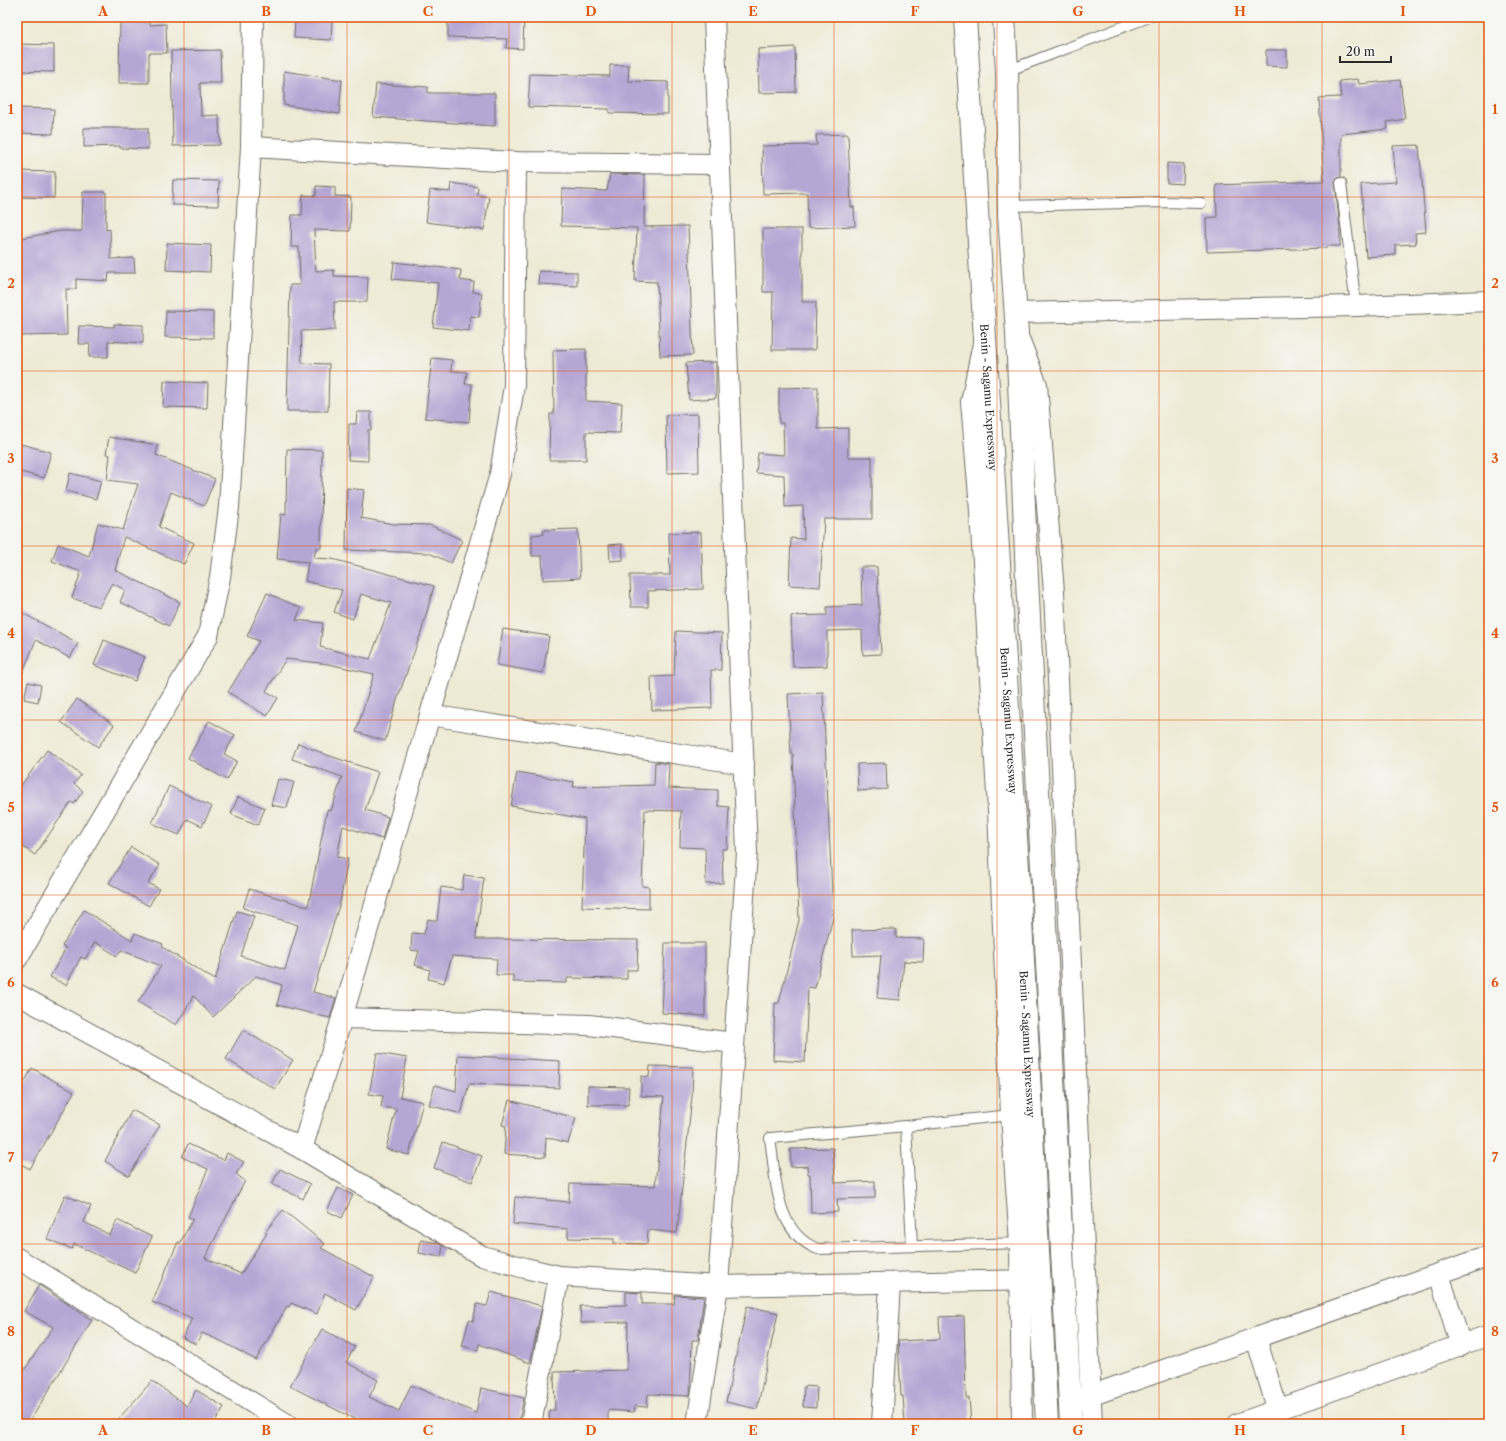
<svg xmlns="http://www.w3.org/2000/svg" width="1506" height="1441" font-family="'Libre Caslon Text',serif">
	<style>
		.building { fill: #b6a6d4 }
		.lines { fill: none; stroke-linecap: round; stroke-linejoin: round }
		.service-casing { stroke: #6f6e66; stroke-width: 12 }
		.minor-casing { stroke: #6f6e66; stroke-width: 22 }
		.trunk-casing { stroke: #6f6e66; stroke-width: 24 }
		.service { stroke: #fff; stroke-width: 10 }
		.minor { stroke: #fff; stroke-width: 20 }
		.trunk { stroke: #fff; stroke-width: 22 }
		.grid { fill: none; stroke: #df570e; stroke-width: 1; stroke-opacity: 0.55 }
		.labels { text-anchor: middle; dominant-baseline: central; stroke-width: 3; stroke-linejoin: round; paint-order: stroke }
		.street-label { font-size: 11px; fill: #2b2b2b; stroke: #f6f6f2 }
		.neatline { fill: none; stroke: #df570e; stroke-width: 1.5 }
		.grid-label { font-size: 13px; text-anchor: middle; font-weight: bold; fill: #df570e }
	</style>
	<rect width="100%" height="100%" fill="#f6f6f2"/>
	<filter id="ink" filterUnits="userSpaceOnUse"><feTurbulence type="fractalNoise" baseFrequency=".025" numOctaves="2"/><feDisplacementMap in="SourceGraphic" scale="8" xChannelSelector="R" yChannelSelector="G"/><feConvolveMatrix kernelMatrix="1 2 1 2 8 2 1 2 1" color-interpolation-filters="sRGB"/></filter>
	<filter id="wash" filterUnits="userSpaceOnUse"><feTurbulence type="fractalNoise" baseFrequency=".012" numOctaves="4" result="noise"/><feDisplacementMap in="SourceGraphic" scale="16" xChannelSelector="R" yChannelSelector="G"/><feGaussianBlur stdDeviation="0.9" result="paint"/><feColorMatrix in="noise" values="0 0 0 0 0 0 0 0 0 0 0 0 0 0 0 0 0 1.4 0 .05"/><feComposite in="paint" operator="in"/></filter>
	<g filter="url(#wash)">
		<rect width="100%" height="100%" fill="#eeead4"/>
		<g id="blocks">
			<g class="building">
				<path d="M 120,17 L 150,17 L 150,25 L 166,24 L 167,53 L 149,53 L 149,83 L 119,83 Z"/>
				<path d="M 295,17 L 332,17 L 331,40 L 294,38 Z"/>
				<path d="M 448,17 L 524,17 L 523,49 L 506,48 L 507,39 L 448,37 Z"/>
				<path d="M 17,44 L 54,45 L 54,72 L 17,71 Z"/>
				<path d="M 795,47 L 796,92 L 759,93 L 758,49 Z"/>
				<path d="M 220,50 L 221,83 L 200,83 L 201,116 L 219,115 L 220,145 L 173,146 L 171,51 Z"/>
				<path d="M 1266,50 L 1287,50 L 1287,67 L 1266,66 Z"/>
				<path d="M 610,65 L 629,65 L 628,81 L 668,82 L 668,114 L 609,113 L 609,109 L 528,107 L 530,74 L 610,76 Z"/>
				<path d="M 284,71 L 342,80 L 339,114 L 284,105 Z"/>
				<path d="M 1358,79 L 1359,84 L 1400,80 L 1405,119 L 1387,122 L 1388,129 L 1341,134 L 1341,177 L 1337,178 L 1335,183 L 1340,229 L 1340,246 L 1327,246 L 1327,248 L 1207,252 L 1206,218 L 1217,217 L 1216,185 L 1324,181 L 1319,98 L 1341,97 L 1339,81 Z"/>
				<path d="M 376,84 L 428,87 L 428,93 L 495,93 L 495,126 L 373,117 Z"/>
				<path d="M 17,108 L 54,109 L 53,134 L 17,133 Z"/>
				<path d="M 84,128 L 148,128 L 148,149 L 120,148 L 120,146 L 84,147 Z"/>
				<path d="M 848,134 L 851,207 L 854,207 L 855,226 L 808,228 L 807,193 L 763,194 L 762,146 L 817,145 L 816,135 Z"/>
				<path d="M 1419,145 L 1426,232 L 1415,233 L 1416,244 L 1395,245 L 1395,255 L 1366,257 L 1361,184 L 1396,182 L 1393,146 Z"/>
				<path d="M 1167,163 L 1184,164 L 1183,184 L 1167,183 Z"/>
				<path d="M 17,171 L 55,172 L 54,198 L 17,197 Z"/>
				<path d="M 610,174 L 645,175 L 644,227 L 688,226 L 693,355 L 660,356 L 657,282 L 635,281 L 637,228 L 561,226 L 562,189 L 607,191 Z"/>
				<path d="M 173,180 L 219,181 L 218,206 L 172,205 Z"/>
				<path d="M 451,183 L 478,187 L 477,195 L 489,197 L 484,230 L 426,222 L 430,190 L 450,192 Z"/>
				<path d="M 316,186 L 335,187 L 335,196 L 351,197 L 350,231 L 314,230 L 316,271 L 334,270 L 334,276 L 368,277 L 367,302 L 334,302 L 335,330 L 301,331 L 302,363 L 329,364 L 328,411 L 287,411 L 290,285 L 300,285 L 299,247 L 291,247 L 292,215 L 302,215 L 303,195 L 316,196 Z"/>
				<path d="M 83,192 L 106,192 L 106,230 L 110,229 L 111,259 L 134,258 L 135,273 L 109,273 L 108,281 L 76,279 L 76,289 L 66,289 L 67,335 L 18,336 L 17,239 L 60,231 L 82,231 Z"/>
				<path d="M 763,229 L 802,229 L 802,302 L 816,302 L 815,350 L 772,350 L 773,292 L 763,292 Z"/>
				<path d="M 167,243 L 211,245 L 210,272 L 166,270 Z"/>
				<path d="M 394,262 L 461,270 L 460,280 L 474,282 L 473,292 L 482,293 L 479,317 L 470,316 L 469,331 L 433,327 L 438,283 L 392,279 Z"/>
				<path d="M 539,271 L 577,272 L 577,286 L 538,284 Z"/>
				<path d="M 166,311 L 213,312 L 213,338 L 165,337 Z"/>
				<path d="M 114,324 L 143,325 L 143,343 L 108,341 L 108,357 L 89,357 L 90,344 L 78,344 L 79,326 L 114,327 Z"/>
				<path d="M 586,349 L 586,401 L 622,403 L 620,433 L 586,432 L 586,460 L 549,460 L 550,414 L 554,414 L 553,350 Z"/>
				<path d="M 432,358 L 452,360 L 451,371 L 467,372 L 465,384 L 472,384 L 469,422 L 425,418 Z"/>
				<path d="M 716,362 L 716,398 L 689,400 L 686,363 Z"/>
				<path d="M 164,381 L 208,383 L 207,408 L 163,407 Z"/>
				<path d="M 818,387 L 818,429 L 848,428 L 848,457 L 872,457 L 872,519 L 824,519 L 820,587 L 789,585 L 791,538 L 804,539 L 803,506 L 785,507 L 784,475 L 756,473 L 758,453 L 784,455 L 783,423 L 779,423 L 779,388 Z"/>
				<path d="M 357,412 L 371,412 L 371,430 L 368,430 L 368,461 L 348,460 L 349,424 L 356,424 Z"/>
				<path d="M 698,414 L 699,472 L 667,473 L 666,415 Z"/>
				<path d="M 109,437 L 158,445 L 156,455 L 215,479 L 204,506 L 171,492 L 159,527 L 194,543 L 184,564 L 124,537 L 115,570 L 180,602 L 169,626 L 120,602 L 125,590 L 112,583 L 99,607 L 72,598 L 81,572 L 52,561 L 58,544 L 89,556 L 98,523 L 123,530 L 138,484 L 107,480 L 110,455 L 106,454 Z"/>
				<path d="M 17,443 L 51,452 L 44,478 L 17,471 Z"/>
				<path d="M 287,449 L 322,450 L 321,548 L 316,548 L 314,558 L 332,559 L 434,586 L 421,633 L 398,697 L 385,741 L 356,732 L 374,674 L 328,664 L 286,659 L 266,691 L 278,698 L 267,716 L 228,692 L 259,641 L 247,636 L 267,593 L 301,608 L 296,620 L 323,623 L 320,647 L 370,659 L 391,603 L 361,594 L 353,619 L 334,612 L 342,590 L 305,581 L 308,562 L 277,559 L 281,514 L 286,515 Z"/>
				<path d="M 70,473 L 101,481 L 96,499 L 66,491 Z"/>
				<path d="M 347,488 L 364,490 L 361,518 L 393,524 L 430,525 L 462,540 L 451,563 L 429,553 L 346,550 Z"/>
				<path d="M 578,529 L 580,578 L 543,580 L 542,556 L 532,556 L 532,535 L 544,534 L 543,530 Z"/>
				<path d="M 701,532 L 703,589 L 648,591 L 648,607 L 631,607 L 630,575 L 670,575 L 669,533 Z"/>
				<path d="M 622,544 L 623,560 L 610,561 L 609,545 Z"/>
				<path d="M 861,567 L 877,567 L 881,654 L 863,655 L 862,630 L 827,631 L 827,666 L 793,667 L 791,616 L 827,615 L 827,607 L 862,605 Z"/>
				<path d="M 17,610 L 78,643 L 70,658 L 36,640 L 17,686 Z"/>
				<path d="M 503,629 L 549,636 L 543,673 L 497,665 Z"/>
				<path d="M 676,631 L 722,633 L 721,670 L 711,670 L 712,708 L 652,710 L 651,677 L 674,676 Z"/>
				<path d="M 104,640 L 145,657 L 135,681 L 94,665 Z"/>
				<path d="M 28,682 L 41,685 L 38,702 L 24,699 Z"/>
				<path d="M 823,692 L 833,917 L 815,988 L 808,987 L 805,1062 L 773,1060 L 775,1003 L 779,1003 L 799,920 L 793,754 L 791,754 L 788,694 Z"/>
				<path d="M 77,699 L 114,725 L 98,747 L 61,722 Z"/>
				<path d="M 209,721 L 235,735 L 224,754 L 237,761 L 227,780 L 188,758 Z"/>
				<path d="M 298,743 L 327,755 L 378,772 L 365,810 L 388,817 L 382,839 L 343,826 L 337,857 L 348,859 L 340,902 L 313,992 L 336,998 L 330,1018 L 277,1005 L 282,985 L 256,976 L 213,1017 L 194,996 L 176,1025 L 138,1002 L 161,966 L 121,950 L 117,956 L 95,942 L 85,959 L 81,957 L 66,985 L 50,977 L 66,948 L 62,946 L 84,910 L 132,940 L 135,933 L 163,944 L 162,947 L 215,980 L 237,911 L 254,916 L 241,956 L 285,970 L 298,925 L 243,908 L 249,889 L 308,907 L 327,810 L 331,811 L 342,777 L 292,759 Z"/>
				<path d="M 47,750 L 81,775 L 74,784 L 83,791 L 74,804 L 71,802 L 35,855 L 17,843 L 17,791 Z"/>
				<path d="M 655,762 L 669,764 L 668,788 L 718,790 L 718,806 L 729,807 L 727,849 L 722,849 L 723,883 L 706,884 L 705,848 L 680,847 L 681,811 L 645,810 L 642,886 L 649,887 L 649,909 L 582,907 L 585,819 L 511,806 L 517,772 L 574,782 L 573,787 L 654,785 Z"/>
				<path d="M 886,763 L 887,789 L 858,791 L 857,764 Z"/>
				<path d="M 278,779 L 294,782 L 287,808 L 271,805 Z"/>
				<path d="M 169,786 L 212,807 L 202,826 L 187,819 L 179,835 L 152,823 Z"/>
				<path d="M 238,797 L 265,808 L 258,825 L 231,814 Z"/>
				<path d="M 131,847 L 160,865 L 148,883 L 159,889 L 149,906 L 109,883 Z"/>
				<path d="M 464,875 L 484,878 L 476,936 L 477,939 L 638,940 L 637,970 L 627,970 L 627,979 L 567,978 L 567,983 L 513,982 L 513,975 L 496,975 L 497,959 L 452,956 L 444,983 L 428,979 L 430,970 L 415,965 L 419,951 L 411,950 L 412,933 L 424,934 L 428,919 L 437,921 L 441,887 L 462,890 Z"/>
				<path d="M 896,929 L 896,938 L 924,939 L 923,962 L 904,961 L 900,1000 L 877,998 L 881,955 L 853,956 L 852,930 Z"/>
				<path d="M 665,943 L 705,943 L 705,1016 L 662,1013 Z"/>
				<path d="M 243,1030 L 293,1060 L 275,1089 L 226,1059 Z"/>
				<path d="M 377,1053 L 407,1058 L 400,1097 L 423,1102 L 409,1155 L 386,1149 L 396,1109 L 381,1107 L 383,1096 L 369,1094 Z"/>
				<path d="M 458,1055 L 560,1061 L 559,1088 L 472,1084 L 469,1084 L 461,1114 L 429,1105 L 435,1085 L 456,1091 Z"/>
				<path d="M 650,1066 L 693,1067 L 692,1097 L 677,1233 L 648,1230 L 647,1244 L 614,1243 L 614,1239 L 568,1238 L 568,1229 L 513,1224 L 515,1197 L 569,1202 L 570,1184 L 655,1186 L 664,1097 L 641,1096 L 641,1076 L 649,1077 Z"/>
				<path d="M 32,1068 L 74,1092 L 30,1169 L 17,1162 L 17,1096 Z"/>
				<path d="M 588,1086 L 629,1087 L 628,1105 L 588,1105 Z"/>
				<path d="M 509,1100 L 576,1118 L 568,1143 L 546,1137 L 545,1157 L 504,1154 L 506,1126 L 502,1125 Z"/>
				<path d="M 132,1110 L 160,1125 L 129,1176 L 105,1161 Z"/>
				<path d="M 443,1142 L 482,1156 L 472,1182 L 434,1168 Z"/>
				<path d="M 188,1144 L 224,1160 L 227,1153 L 244,1162 L 236,1174 L 245,1181 L 205,1258 L 241,1274 L 267,1233 L 265,1232 L 283,1210 L 325,1244 L 321,1248 L 374,1277 L 356,1310 L 325,1293 L 317,1314 L 291,1303 L 289,1307 L 287,1306 L 256,1360 L 223,1342 L 202,1333 L 196,1344 L 183,1338 L 192,1318 L 152,1302 L 178,1242 L 180,1243 L 193,1219 L 188,1217 L 208,1169 L 182,1157 Z"/>
				<path d="M 833,1148 L 835,1183 L 875,1181 L 875,1198 L 837,1199 L 838,1212 L 811,1213 L 810,1174 L 808,1174 L 807,1166 L 791,1167 L 790,1149 Z"/>
				<path d="M 280,1169 L 310,1184 L 303,1199 L 272,1184 Z"/>
				<path d="M 338,1188 L 353,1195 L 342,1218 L 327,1211 Z"/>
				<path d="M 65,1195 L 91,1206 L 84,1222 L 110,1235 L 117,1220 L 152,1237 L 135,1273 L 74,1244 L 72,1249 L 47,1239 Z"/>
				<path d="M 421,1240 L 438,1243 L 443,1246 L 441,1257 L 419,1253 Z"/>
				<path d="M 39,1285 L 92,1320 L 28,1424 L 17,1424 L 17,1381 L 53,1327 L 24,1311 Z"/>
				<path d="M 491,1292 L 542,1306 L 530,1363 L 479,1344 L 478,1350 L 462,1346 L 469,1320 L 473,1321 L 477,1304 L 487,1306 Z"/>
				<path d="M 626,1292 L 642,1293 L 642,1304 L 674,1304 L 675,1295 L 704,1297 L 698,1340 L 692,1340 L 690,1396 L 648,1394 L 647,1407 L 635,1406 L 634,1412 L 608,1410 L 608,1424 L 550,1424 L 549,1410 L 555,1410 L 554,1372 L 627,1370 L 628,1322 L 581,1323 L 580,1306 L 626,1305 Z"/>
				<path d="M 747,1306 L 778,1313 L 757,1409 L 726,1402 Z"/>
				<path d="M 964,1316 L 966,1398 L 969,1398 L 971,1424 L 905,1424 L 903,1396 L 901,1396 L 898,1341 L 940,1339 L 939,1317 Z"/>
				<path d="M 322,1329 L 355,1347 L 346,1362 L 378,1380 L 369,1397 L 399,1411 L 411,1385 L 476,1413 L 481,1388 L 524,1398 L 518,1424 L 364,1424 L 290,1386 Z"/>
				<path d="M 152,1381 L 187,1406 L 196,1390 L 224,1407 L 214,1424 L 114,1424 Z"/>
				<path d="M 804,1386 L 817,1387 L 816,1408 L 803,1407 Z"/>
			</g>
		</g>
	</g>
	<g filter="url(#ink)">
		<use href="#blocks" fill-opacity="0" stroke="#6f6e66" stroke-width="1"/>
		<g class="lines">
			<defs>
				<g id="service">
					<path d="M 1007,71 L 1149,17"/>
					<path d="M 1341,183 L 1356,306"/>
					<path d="M 1009,206 L 1164,202 L 1201,203"/>
					<path d="M 1011,1115 L 906,1126 L 770,1138 C 776,1178 775,1233 818,1249 L 1024,1243"/>
					<path d="M 906,1126 L 912,1246"/>
				</g>
				<g id="minor">
					<path d="M 251,147 L 253,17"/>
					<path d="M 1015,313 L 1356,306 L 1489,301"/>
					<path d="M 1020,341 L 1037,385 L 1054,592 L 1092,1424"/>
					<path d="M 982,348 L 971,402 L 979,496 L 998,810 L 1011,1115 L 1020,1243 L 1022,1424"/>
					<path d="M 430,715 L 744,764"/>
					<path d="M 17,959 L 208,636 L 220,577 L 229,507 L 251,147 L 516,162 L 720,164"/>
					<path d="M 17,994 L 302,1149 L 482,1256 L 525,1268 L 559,1276 L 718,1286 L 1033,1280"/>
					<path d="M 342,1018 L 589,1025 L 734,1043"/>
					<path d="M 302,1149 L 342,1018 L 500,474 L 514,386 L 516,162"/>
					<path d="M 17,1258 L 287,1424"/>
					<path d="M 1439,1274 L 1461,1346"/>
					<path d="M 1256,1338 L 1278,1411"/>
					<path d="M 1081,1399 L 1489,1256"/>
					<path d="M 531,1424 L 559,1276"/>
					<path d="M 697,1424 L 718,1286 L 747,852 L 714,17"/>
					<path d="M 882,1424 L 890,1284"/>
					<path d="M 1237,1424 L 1489,1335"/>
				</g>
				<g id="trunk">
					<path id="s1" d="M 965,17 L 1020,901 L 1047,1424"/>
					<path d="M 1004,17 L 1007,71 L 1009,214 L 1017,333 L 1027,579 L 1071,1424"/>
				</g>
			</defs>
			<use href="#service" class="service-casing"/>
			<use href="#minor" class="minor-casing"/>
			<use href="#trunk" class="trunk-casing"/>
			<use href="#service" class="service"/>
			<use href="#minor" class="minor"/>
			<use href="#trunk" class="trunk"/>
		</g>
	</g>
	<path class="grid" d="M 184,17 L 184,1424M 347,17 L 347,1424M 509,17 L 509,1424M 672,17 L 672,1424M 834,17 L 834,1424M 997,17 L 997,1424M 1159,17 L 1159,1424M 1322,17 L 1322,1424M 17,197 L 1489,197M 17,371 L 1489,371M 17,546 L 1489,546M 17,720 L 1489,720M 17,895 L 1489,895M 17,1070 L 1489,1070M 17,1244 L 1489,1244"/>
	<g class="labels">
		<g class="street-label">
			<text stroke="none"><textPath href="#s1" startOffset="381">Benin - Sagamu Expressway</textPath></text>
			<text stroke="none"><textPath href="#s1" startOffset="705">Benin - Sagamu Expressway</textPath></text>
			<text stroke="none"><textPath href="#s1" startOffset="1029">Benin - Sagamu Expressway</textPath></text>
		</g>
	</g>
	<rect width="1506" height="1441" fill="none" stroke="#f6f6f2" stroke-width="44"/>
	<path d="M1340 56v6h51v-6" fill="none" stroke="#2b2b2b" stroke-width="2"/>
	<text x="1346" y="56" font-size="12" fill="#2b2b2b" stroke="#f6f6f2" stroke-width="3" paint-order="stroke">20 m</text>
	<rect x="22" y="22" width="1462" height="1397" class="neatline"/>
	<g class="grid-label">
		<text x="103" y="16">A</text>
		<text x="266" y="16">B</text>
		<text x="428" y="16">C</text>
		<text x="591" y="16">D</text>
		<text x="753" y="16">E</text>
		<text x="915" y="16">F</text>
		<text x="1078" y="16">G</text>
		<text x="1240" y="16">H</text>
		<text x="1403" y="16">I</text>
		<text x="11" y="114">1</text>
		<text x="1495" y="114">1</text>
		<text x="11" y="288">2</text>
		<text x="1495" y="288">2</text>
		<text x="11" y="463">3</text>
		<text x="1495" y="463">3</text>
		<text x="11" y="638">4</text>
		<text x="1495" y="638">4</text>
		<text x="11" y="812">5</text>
		<text x="1495" y="812">5</text>
		<text x="11" y="987">6</text>
		<text x="1495" y="987">6</text>
		<text x="11" y="1162">7</text>
		<text x="1495" y="1162">7</text>
		<text x="11" y="1336">8</text>
		<text x="1495" y="1336">8</text>
		<text x="103" y="1435">A</text>
		<text x="266" y="1435">B</text>
		<text x="428" y="1435">C</text>
		<text x="591" y="1435">D</text>
		<text x="753" y="1435">E</text>
		<text x="915" y="1435">F</text>
		<text x="1078" y="1435">G</text>
		<text x="1240" y="1435">H</text>
		<text x="1403" y="1435">I</text>
	</g>
</svg>
